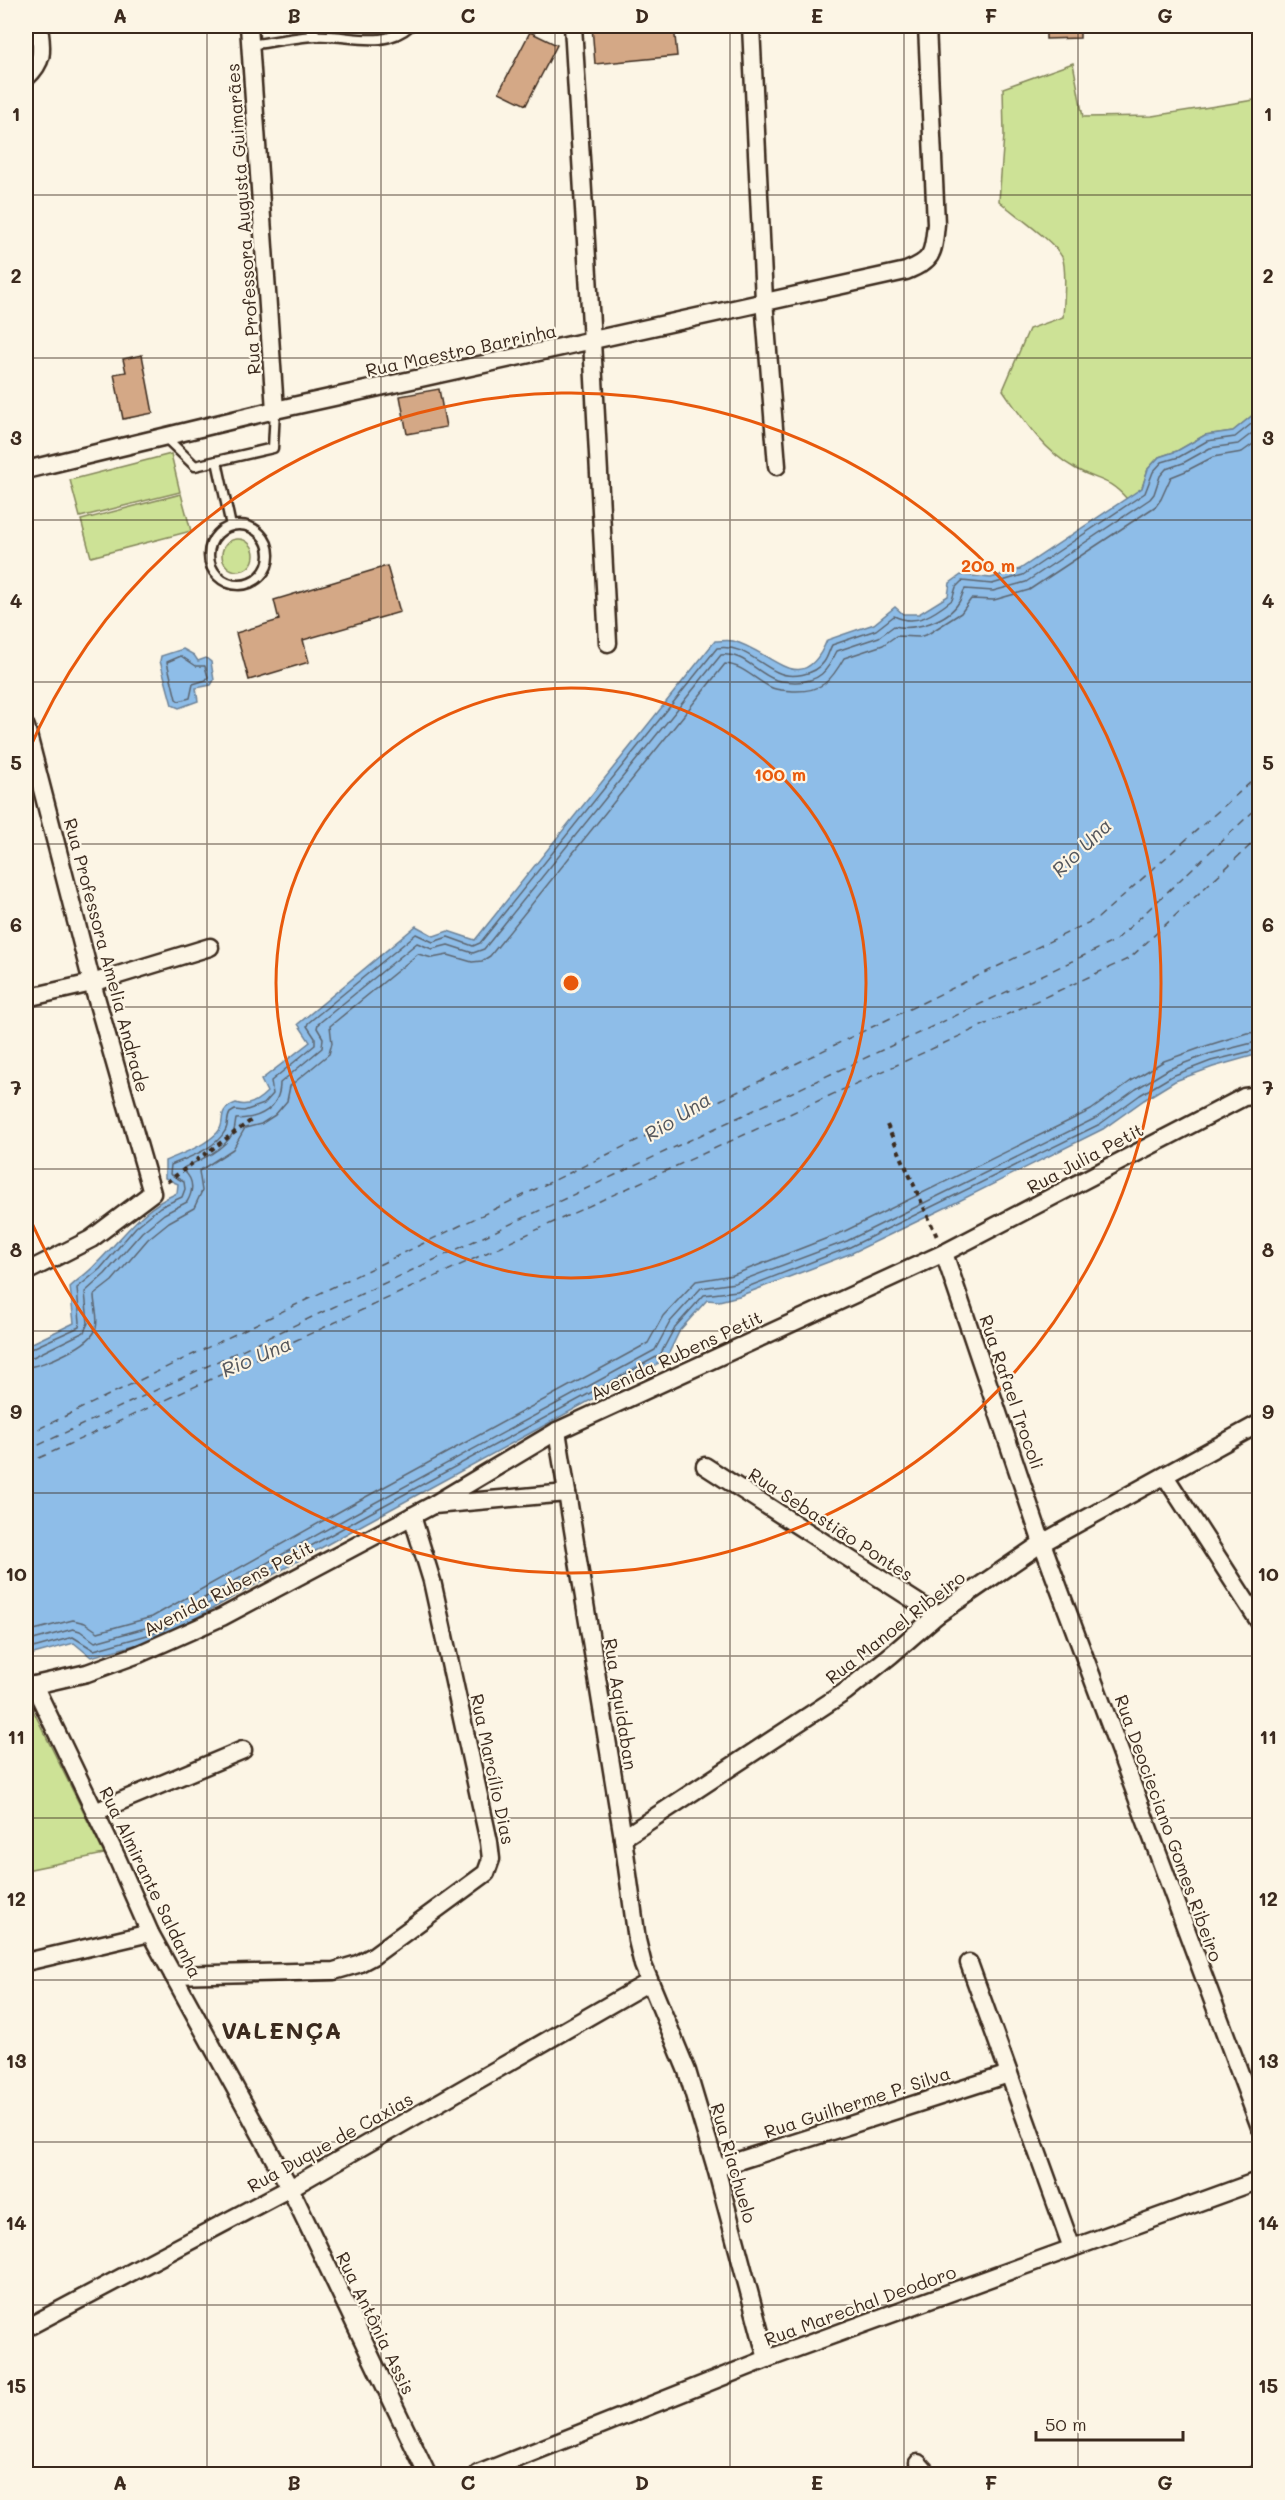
<svg xmlns="http://www.w3.org/2000/svg" width="1285" height="2500" font-family="Mali,sans-serif">
	<style>
		.green { fill: #cde296; stroke: #84865a; stroke-width: 1.5 }
		.water { fill: #8ebde8; stroke: #6d8297; stroke-width: 1.5 }
		.lines { fill: none; stroke-linecap: round; stroke-linejoin: round }
		.shore { stroke: #5c656f; stroke-width: 1.5 }
		.ferry { stroke: #54565b; stroke-width: 1.5; stroke-dasharray: 8 6; stroke-linecap: butt }
		.building { fill: #d4a886; stroke: #3b2a1e; stroke-width: 1.5 }
		.lane-casing { stroke: #3b2a1e; stroke-width: 13 }
		.street-casing { stroke: #3b2a1e; stroke-width: 21 }
		.path { stroke: #3b2a1e; stroke-width: 4; stroke-dasharray: 4.5 4.5; stroke-linecap: butt }
		.lane { stroke: #fcf5e5; stroke-width: 8 }
		.street { stroke: #fcf5e5; stroke-width: 16 }
		.grid { fill: none; stroke: #3b2a1e; stroke-width: 1.5; stroke-opacity: 0.55 }
		.ring { fill: none; stroke: #e8590c; stroke-width: 3 }
		.labels { text-anchor: middle; dominant-baseline: central; stroke-width: 4.5; stroke-linejoin: round; paint-order: stroke }
		.street-label { font-size: 18px; fill: #3b2a1e; stroke: #fcf5e5 }
		.water-label { font-size: 20px; font-style: italic; fill: #54565b; stroke: #fcf5e5 }
		.district-label { font-size: 24px; font-weight: bold; letter-spacing: 1.5px; fill: #3b2a1e; stroke: #fcf5e5 }
		.centre { fill: #e8590c; stroke: #fcf5e5; stroke-width: 3 }
		.ring-label { font-size: 18px; text-anchor: middle; font-weight: bold; fill: #e8590c; stroke: #fcf5e5; stroke-width: 4.5; stroke-linejoin: round; paint-order: stroke }
		.neatline { fill: none; stroke: #3b2a1e; stroke-width: 2 }
		.grid-label { font-size: 20px; text-anchor: middle; font-weight: bold; fill: #3b2a1e }
	</style>
	<rect width="100%" height="100%" fill="#fcf5e5"/>
	<filter id="ink" filterUnits="userSpaceOnUse"><feTurbulence type="fractalNoise" baseFrequency=".0167" numOctaves="2"/><feDisplacementMap in="SourceGraphic" scale="12" xChannelSelector="R" yChannelSelector="G"/><feConvolveMatrix kernelMatrix="1 2 1 2 8 2 1 2 1" color-interpolation-filters="sRGB"/></filter>
	<g filter="url(#ink)">
		<g class="green">
			<path d="M 1073,63 L 1083,117 L 1152,116 L 1254,100 L 1259,90 L 1259,410 L 1233,431 L 1205,435 L 1177,451 L 1159,457 L 1148,469 L 1142,488 L 1127,499 C 1107,477 1100,482 1076,469 C 1043,451 1023,419 1003,390 L 1029,329 L 1063,317 C 1064,304 1067,268 1062,257 C 1054,241 1014,214 999,201 L 1004,135 L 1003,88 Z"/>
			<path d="M 171,454 L 180,492 L 80,517 L 70,480 Z"/>
			<path d="M 181,494 L 191,531 L 91,557 L 81,520 Z"/>
			<circle cx="238" cy="555" r="16"/>
			<path d="M 29,1702 L 104,1854 L 26,1870 L 26,1703 Z"/>
		</g>
		<g class="water">
			<path d="M 1259,410 L 1259,1054 L 1213,1067 L 1175,1081 L 1144,1100 L 1103,1129 L 947,1207 L 852,1253 L 739,1296 L 719,1301 L 707,1300 L 680,1330 L 666,1359 L 362,1525 L 160,1638 L 91,1657 L 74,1643 L 26,1656 L 26,1346 L 74,1323 L 70,1287 C 78,1279 88,1273 95,1265 C 124,1237 139,1210 177,1193 L 178,1184 L 165,1178 L 165,1161 C 183,1153 203,1147 217,1133 C 228,1122 214,1111 236,1103 C 248,1108 259,1100 267,1092 L 261,1080 L 310,1042 L 298,1024 L 416,926 L 434,936 L 448,931 L 475,940 L 715,641 C 721,641 728,640 733,641 C 771,650 802,701 827,640 L 874,624 L 895,607 L 903,614 L 919,614 L 948,596 L 950,583 L 961,575 L 991,578 L 1020,569 L 1142,488 L 1148,469 L 1159,457 L 1177,451 L 1205,435 L 1233,431 Z"/>
			<path d="M 183,649 L 194,655 L 198,661 L 206,658 L 211,662 L 214,680 L 211,685 L 196,688 L 198,701 L 179,708 L 172,705 L 160,661 L 161,656 Z"/>
		</g>
		<g class="lines">
			<g class="shore">
				<path d="M 181,656 L 196,666 L 205,666 L 208,677 L 206,680 L 193,684 L 190,698 L 179,701 L 176,699 L 167,662 Z"/>
				<path d="M 26,1351 L 79,1327 L 80,1322 L 77,1288 L 100,1269 L 136,1227 L 160,1207 L 182,1197 L 185,1189 L 184,1182 L 170,1174 L 171,1165 C 189,1157 215,1149 225,1131 C 229,1125 226,1119 230,1113 L 235,1110 L 244,1111 L 264,1104 L 273,1094 L 271,1081 L 315,1045 L 315,1038 L 307,1026 L 308,1023 L 416,934 L 433,942 L 448,937 L 473,946 L 480,943 L 717,648 C 742,644 756,662 777,672 C 791,679 815,675 824,662 C 828,657 829,650 832,645 L 876,630 L 894,616 C 916,627 934,614 952,600 L 956,587 L 962,581 L 992,584 L 1023,575 L 1145,493 L 1153,472 L 1162,462 L 1179,457 L 1207,441 L 1235,437 L 1260,417"/>
				<path d="M 26,1358 L 33,1357 L 84,1332 L 88,1323 L 85,1292 L 105,1274 L 142,1232 L 164,1214 L 187,1202 C 194,1190 194,1180 184,1171 L 185,1167 C 201,1160 224,1150 233,1133 C 235,1129 235,1124 236,1119 C 260,1119 280,1108 280,1083 L 322,1048 L 323,1038 L 317,1028 L 318,1024 L 417,943 L 432,949 L 448,945 L 473,953 L 484,949 L 721,655 C 744,652 756,673 776,680 C 782,682 789,681 795,682 C 820,682 827,671 837,651 L 879,637 L 894,626 C 914,631 948,621 959,602 C 962,598 962,593 965,589 L 993,591 L 1026,582 L 1150,499 L 1154,494 L 1160,476 L 1166,469 L 1183,463 L 1210,448 L 1238,444 L 1260,427"/>
				<path d="M 26,1367 C 42,1367 93,1344 96,1328 C 99,1317 94,1306 94,1295 L 112,1281 L 148,1239 L 169,1222 L 194,1208 L 202,1191 L 199,1171 L 233,1149 L 245,1128 L 261,1124 L 275,1115 L 287,1101 L 290,1086 L 329,1054 L 332,1043 L 330,1026 L 418,954 L 432,958 L 448,955 L 472,962 L 482,961 L 490,956 L 725,664 C 743,665 755,680 770,687 C 777,691 786,690 793,691 C 822,692 831,681 844,658 L 883,645 L 896,636 L 919,637 L 928,634 L 961,613 L 971,599 L 994,600 L 1029,590 L 1156,506 L 1161,499 L 1171,477 L 1186,471 L 1213,457 L 1242,452 L 1260,439"/>
				<path d="M 26,1632 L 73,1620 L 85,1623 L 98,1632 L 152,1617 L 351,1505 L 648,1343 L 663,1316 L 696,1281 L 733,1275 L 843,1232 L 1091,1110 L 1131,1081 L 1164,1061 L 1206,1046 L 1247,1033 L 1260,1032"/>
				<path d="M 26,1642 L 73,1629 L 80,1631 L 95,1642 L 156,1625 L 356,1513 L 655,1350 L 670,1322 L 701,1288 L 735,1283 L 847,1241 L 1096,1118 L 1136,1089 L 1169,1069 L 1209,1054 L 1260,1041"/>
				<path d="M 26,1650 L 73,1637 L 94,1650 L 158,1632 L 359,1519 L 660,1355 L 675,1327 L 704,1295 L 737,1291 L 850,1247 L 1100,1124 L 1140,1095 L 1172,1076 L 1211,1061 L 1260,1049"/>
			</g>
			<g class="ferry">
				<path d="M 26,1435 L 1098,918 L 1260,774"/>
				<path d="M 26,1451 L 1115,941 L 1260,805"/>
				<path d="M 26,1464 L 1130,958 L 1260,836"/>
			</g>
		</g>
		<g class="building">
			<path d="M 592,26 L 674,26 L 677,56 L 595,64 Z"/>
			<path d="M 1046,26 L 1080,26 L 1080,38 L 1046,39 Z"/>
			<path d="M 530,32 L 557,45 L 526,105 L 499,92 Z"/>
			<path d="M 142,355 L 153,413 L 123,419 L 114,374 L 126,372 L 123,359 Z"/>
			<path d="M 439,389 L 446,427 L 407,434 L 400,396 Z"/>
			<path d="M 387,566 L 400,612 L 303,640 L 309,662 L 249,680 L 236,633 L 279,620 L 274,600 Z"/>
		</g>
		<g class="lines">
			<defs>
				<g id="lane">
					<path d="M 306,26 L 318,36"/>
					<path d="M 250,45 C 272,42 294,37 316,36 C 349,34 383,50 410,26"/>
					<path d="M 165,437 L 195,466 L 273,448 L 275,410"/>
					<path d="M 217,461 L 231,526"/>
					<circle cx="239" cy="555" r="30"/>
				</g>
				<g id="street">
					<path d="M 249,26 L 275,410"/>
					<path d="M 573,26 L 592,341 L 608,643"/>
					<path d="M 751,26 L 764,300 L 777,466"/>
					<path d="M 26,78 C 45,60 42,50 39,26"/>
					<path d="M 26,470 L 275,410 L 906,271 C 934,260 933,253 936,224 L 927,26"/>
					<path d="M 26,727 L 92,983 L 152,1193 L 91,1239 L 26,1272"/>
					<path d="M 26,998 L 92,983 L 210,947"/>
					<path d="M 944,1253 L 1042,1543 L 1260,2127"/>
					<path d="M 557,1431 L 623,1838 L 637,1940 L 643,1965 L 687,2071 L 716,2168 L 767,2359"/>
					<path d="M 705,1466 L 937,1615"/>
					<path d="M 1165,1476 L 1260,1623"/>
					<path d="M 434,1505 L 567,1493"/>
					<path d="M 34,1685 L 117,1858 L 150,1933 L 290,2188 L 427,2474"/>
					<path d="M 26,1687 L 87,1673 L 139,1654 L 222,1617 L 431,1506 L 557,1431 L 944,1253 L 1244,1097 L 1260,1095"/>
					<path d="M 95,1812 L 243,1750"/>
					<path d="M 623,1838 L 845,1692 L 891,1655 L 937,1615 L 1042,1543 L 1260,1423"/>
					<path d="M 26,1962 L 150,1933"/>
					<path d="M 969,1963 L 1072,2248"/>
					<path d="M 173,1975 L 334,1971 L 358,1964 L 373,1956 L 486,1873 L 491,1859 L 489,1842 L 432,1581 L 412,1516"/>
					<path d="M 716,2168 L 1009,2074"/>
					<path d="M 26,2328 L 290,2188 L 649,1982"/>
					<path d="M 918,2463 L 928,2474"/>
					<path d="M 478,2474 L 767,2359 L 1260,2180"/>
					<path d="M 1257,2474 L 1260,2473"/>
				</g>
			</defs>
			<use href="#lane" class="lane-casing"/>
			<use href="#street" class="street-casing"/>
			<g class="path">
				<path d="M 887,1125 L 938,1239"/>
				<path d="M 167,1182 L 253,1119"/>
			</g>
			<use href="#lane" class="lane"/>
			<use href="#street" class="street"/>
		</g>
	</g>
	<path class="grid" d="M 207,26 L 207,2474M 381,26 L 381,2474M 555,26 L 555,2474M 730,26 L 730,2474M 904,26 L 904,2474M 1078,26 L 1078,2474M 26,195 L 1260,195M 26,358 L 1260,358M 26,520 L 1260,520M 26,682 L 1260,682M 26,844 L 1260,844M 26,1007 L 1260,1007M 26,1169 L 1260,1169M 26,1331 L 1260,1331M 26,1493 L 1260,1493M 26,1656 L 1260,1656M 26,1818 L 1260,1818M 26,1980 L 1260,1980M 26,2142 L 1260,2142M 26,2305 L 1260,2305"/>
	<g class="ring">
		<circle cx="571" cy="983" r="295"/>
		<path d="M26 757A590 590 0 1 1 26 1209"/>
	</g>
	<g class="labels">
		<g class="street-label">
			<text transform="translate(243 219) rotate(-94)">Rua Professora Augusta Guimarães</text>
			<text transform="translate(461 350) rotate(-12)">Rua Maestro Barrinha</text>
			<text transform="translate(107 955) rotate(75)">Rua Professora Amelia Andrade</text>
			<text transform="translate(1085 1158) rotate(-28)">Rua Julia Petit</text>
			<text transform="translate(676 1355) rotate(-25)">Avenida Rubens Petit</text>
			<text transform="translate(1012 1392) rotate(71)">Rua Rafael Trocoli</text>
			<text transform="translate(831 1524) rotate(33)">Rua Sebastião Pontes</text>
			<text transform="translate(228 1588) rotate(-27)">Avenida Rubens Petit</text>
			<text transform="translate(895 1627) rotate(-38)">Rua Manoel Ribeiro</text>
			<text transform="translate(621 1704) rotate(81)">Rua Aquidaban</text>
			<text transform="translate(493 1769) rotate(78)">Rua Marcílio Dias</text>
			<text transform="translate(1169 1828) rotate(70)">Rua Deocieciano Gomes Ribeiro</text>
			<text transform="translate(151 1882) rotate(64)">Rua Almirante Saldanha</text>
			<text transform="translate(857 2102) rotate(-18)">Rua Guilherme P. Silva</text>
			<text transform="translate(330 2142) rotate(-29)">Rua Duque de Caxias</text>
			<text transform="translate(734 2163) rotate(74)">Rua Riachuelo</text>
			<text transform="translate(860 2305) rotate(-20)">Rua Marechal Deodoro</text>
			<text transform="translate(376 2323) rotate(64)">Rua Antônia Assis</text>
		</g>
		<g class="water-label">
			<text transform="translate(1081 847) rotate(-44)">Rio Una</text>
			<text transform="translate(677 1116) rotate(-32)">Rio Una</text>
			<text transform="translate(256 1356) rotate(-23)">Rio Una</text>
		</g>
		<g class="district-label">
			<text x="282" y="2029">VALENÇA</text>
		</g>
	</g>
	<circle cx="571" cy="983" r="9" class="centre"/>
	<g class="ring-label">
		<text x="988" y="572">200 m</text>
		<text x="780" y="781">100 m</text>
	</g>
	<rect width="1285" height="2500" fill="none" stroke="#fcf5e5" stroke-width="66"/>
	<path d="M1036 2431v9h147v-9" fill="none" stroke="#3b2a1e" stroke-width="3"/>
	<text x="1045" y="2431" font-size="18" fill="#3b2a1e" stroke="#fcf5e5" stroke-width="4.5" paint-order="stroke">50 m</text>
	<rect x="33" y="33" width="1219" height="2434" class="neatline"/>
	<g class="grid-label">
		<text x="120" y="23">A</text>
		<text x="294" y="23">B</text>
		<text x="468" y="23">C</text>
		<text x="642" y="23">D</text>
		<text x="817" y="23">E</text>
		<text x="991" y="23">F</text>
		<text x="1165" y="23">G</text>
		<text x="16" y="121">1</text>
		<text x="1268" y="121">1</text>
		<text x="16" y="283">2</text>
		<text x="1268" y="283">2</text>
		<text x="16" y="445">3</text>
		<text x="1268" y="445">3</text>
		<text x="16" y="608">4</text>
		<text x="1268" y="608">4</text>
		<text x="16" y="770">5</text>
		<text x="1268" y="770">5</text>
		<text x="16" y="932">6</text>
		<text x="1268" y="932">6</text>
		<text x="16" y="1095">7</text>
		<text x="1268" y="1095">7</text>
		<text x="16" y="1257">8</text>
		<text x="1268" y="1257">8</text>
		<text x="16" y="1419">9</text>
		<text x="1268" y="1419">9</text>
		<text x="16" y="1581">10</text>
		<text x="1268" y="1581">10</text>
		<text x="16" y="1744">11</text>
		<text x="1268" y="1744">11</text>
		<text x="16" y="1906">12</text>
		<text x="1268" y="1906">12</text>
		<text x="16" y="2068">13</text>
		<text x="1268" y="2068">13</text>
		<text x="16" y="2230">14</text>
		<text x="1268" y="2230">14</text>
		<text x="16" y="2393">15</text>
		<text x="1268" y="2393">15</text>
		<text x="120" y="2490">A</text>
		<text x="294" y="2490">B</text>
		<text x="468" y="2490">C</text>
		<text x="642" y="2490">D</text>
		<text x="817" y="2490">E</text>
		<text x="991" y="2490">F</text>
		<text x="1165" y="2490">G</text>
	</g>
</svg>
